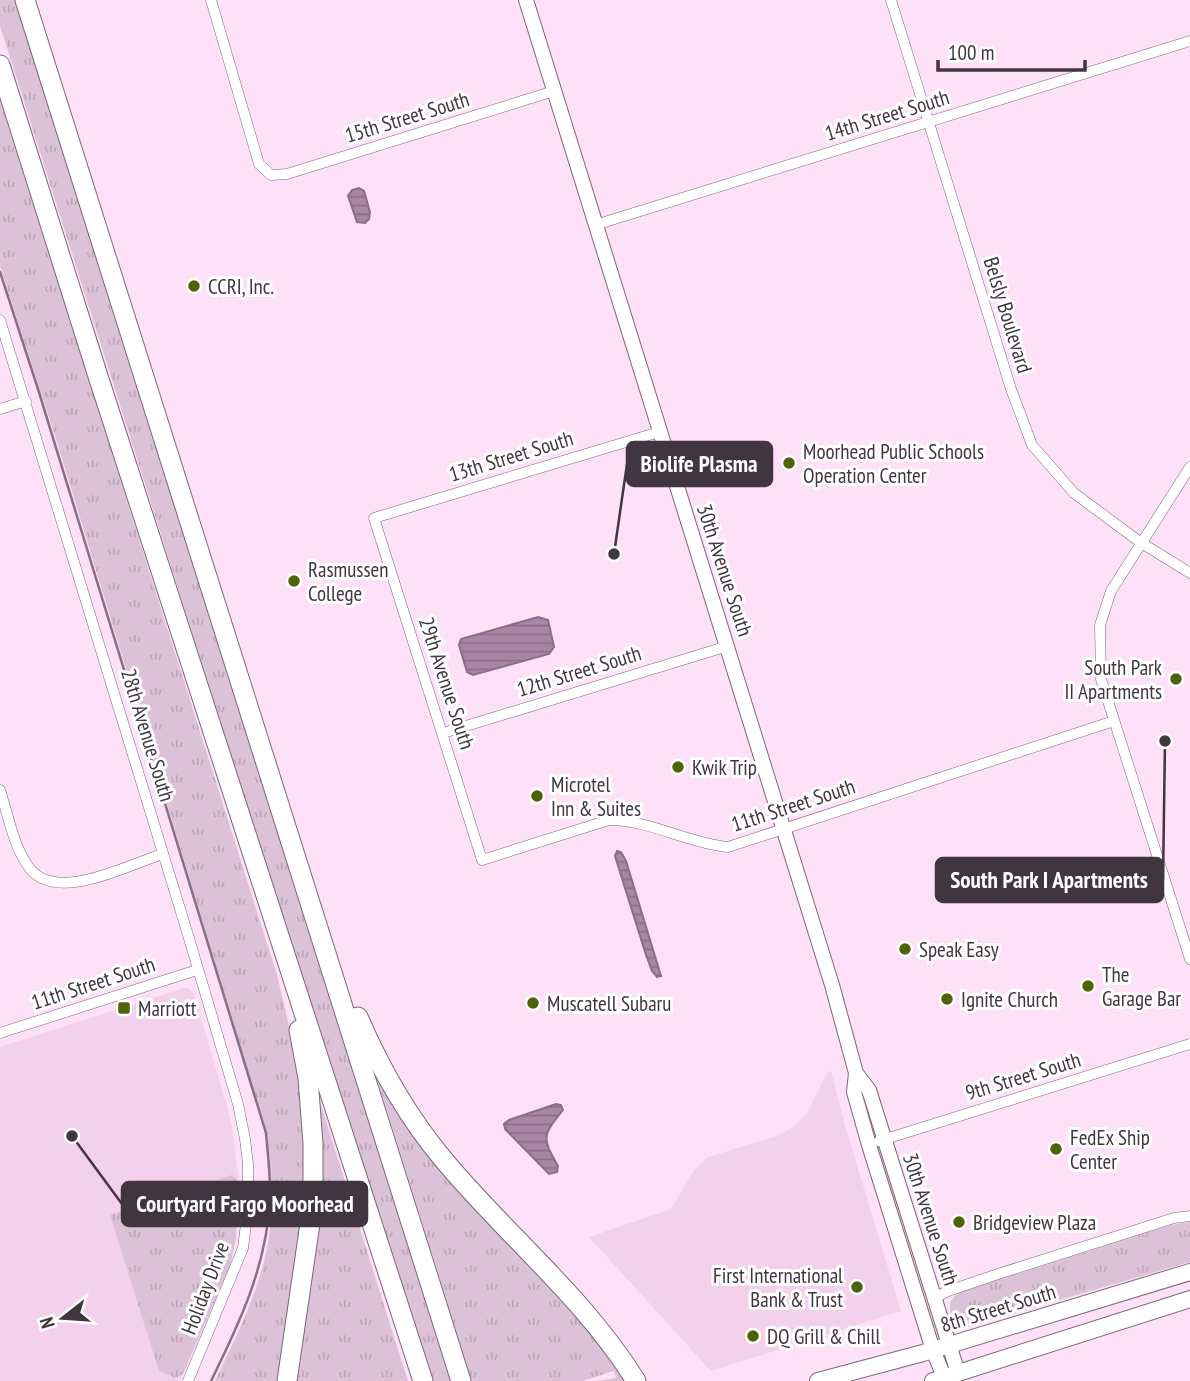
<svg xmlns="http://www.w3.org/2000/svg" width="1190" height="1381" font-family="'PT Sans Narrow',sans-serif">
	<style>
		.built { fill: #f3d1ed }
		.grass { fill: url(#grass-tufts) }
		.water { fill: url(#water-rules); stroke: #8b6d86; stroke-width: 2 }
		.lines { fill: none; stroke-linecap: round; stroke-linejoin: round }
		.stream { stroke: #8b6d86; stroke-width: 2.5 }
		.street-casing { stroke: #7e657a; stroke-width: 11 }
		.secondary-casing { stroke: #7e657a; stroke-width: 16 }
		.primary-casing { stroke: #7e657a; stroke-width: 18 }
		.highway-casing { stroke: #7e657a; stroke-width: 21 }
		.street { stroke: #fff; stroke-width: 10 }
		.secondary { stroke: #fff; stroke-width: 14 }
		.primary { stroke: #fff; stroke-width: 16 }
		.highway { stroke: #fff; stroke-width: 19 }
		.poi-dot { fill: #506208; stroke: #fff; stroke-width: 2.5 }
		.labels { text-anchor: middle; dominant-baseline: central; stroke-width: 6; stroke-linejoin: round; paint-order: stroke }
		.street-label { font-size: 21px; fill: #41363f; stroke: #fff }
		.poi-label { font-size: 21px; fill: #41363f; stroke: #fff; text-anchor: start }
		.leader { fill: none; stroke: #41363f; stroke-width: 2.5 }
		.callout-dot { fill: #41363f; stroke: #fff; stroke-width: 2.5 }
		.callout { fill: #41363f; stroke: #41363f; stroke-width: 2.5 }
		.callout-label { font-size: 23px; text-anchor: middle; font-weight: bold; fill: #fff }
	</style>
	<defs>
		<pattern id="grass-tufts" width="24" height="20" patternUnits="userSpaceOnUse" patternTransform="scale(1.75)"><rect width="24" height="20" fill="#dcc2d8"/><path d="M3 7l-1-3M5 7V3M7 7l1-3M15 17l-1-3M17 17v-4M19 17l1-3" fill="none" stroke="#bea7ba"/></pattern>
		<pattern id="water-rules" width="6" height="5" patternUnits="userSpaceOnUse" patternTransform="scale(1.75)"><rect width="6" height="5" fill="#ab85a5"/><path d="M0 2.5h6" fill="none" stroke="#8d6e88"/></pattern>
	</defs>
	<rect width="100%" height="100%" fill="#fee1f9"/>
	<g class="built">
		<path d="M 184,988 L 188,988 L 194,994 L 226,1103 L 232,1127 L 240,1189 L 233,1255 L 227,1275 L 180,1381 L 0,1381 L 0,1047 Z"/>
		<path d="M 831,1071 L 845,1125 L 901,1311 L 711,1371 L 589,1237 L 671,1209 L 694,1170 L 708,1157 L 777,1136 L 793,1127 L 807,1113 L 827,1073 Z"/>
	</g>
	<g class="grass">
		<path d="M 0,0 L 15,0 L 452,1381 L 429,1381 L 0,26 Z"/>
		<path d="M 0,99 L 277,975 C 293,1039 307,1104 305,1170 C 303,1240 289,1311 279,1381 L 215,1381 C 239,1330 267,1277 271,1219 C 273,1191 270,1162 267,1133 L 57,442 L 0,266 Z"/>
		<path d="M 373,1066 L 572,1308 L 628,1381 L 598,1381 L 616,1378 L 614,1371 L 583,1381 L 472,1381 Z"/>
		<path d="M 314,1083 L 408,1381 L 292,1381 Z"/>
		<path d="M 232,1175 L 239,1182 L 236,1239 L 229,1268 L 183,1374 L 175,1378 L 159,1371 L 110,1215 Z"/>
		<path d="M 1190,1222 L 1190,1262 L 967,1327 L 961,1327 L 962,1323 L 950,1312 L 950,1303 L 957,1293 L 1171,1225 Z"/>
	</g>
	<g class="water">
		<path d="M 359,188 L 364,191 L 370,212 L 369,219 L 365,223 L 357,222 L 348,196 L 352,190 Z"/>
		<path d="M 538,617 L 548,620 L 554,647 L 549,654 L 473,675 L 467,672 L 459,645 L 461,639 Z"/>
		<path d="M 617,851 L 621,852 L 626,861 L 661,976 L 657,977 L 652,971 L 646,955 L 615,856 Z"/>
		<path d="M 556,1104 L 561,1105 L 563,1110 C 543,1135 541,1137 558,1166 L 557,1172 L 549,1174 L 505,1129 L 504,1124 L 509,1120 Z"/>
	</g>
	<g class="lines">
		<path class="stream" d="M 0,272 L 38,389 L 266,1133 C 268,1156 271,1180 270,1203 C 265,1269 240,1322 211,1381"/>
		<defs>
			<g id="street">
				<path d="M 211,0 L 259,164 L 271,175 L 287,174 L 554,91"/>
				<path d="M 891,0 L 1011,389 L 1032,445 L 1074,493 L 1140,542 L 1190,573"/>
				<path d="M 595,225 L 1190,41"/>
				<path d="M 0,320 L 188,935 L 238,1104 L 245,1139 L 248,1164 L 248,1208 L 243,1248 L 188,1381"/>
				<path d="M 0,409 L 26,401"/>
				<path d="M 659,432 L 374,518 L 482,860 L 609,820 C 650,820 687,843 728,847 L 1114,721"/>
				<path d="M 1190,467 L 1111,591 L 1100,625 L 1101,679 L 1190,959"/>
				<path d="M 443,733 L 728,646"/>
				<path d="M 0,790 C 8,814 13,845 28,866 C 54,905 127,865 163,854"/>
				<path d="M 0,1033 L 197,970"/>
				<path d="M 879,1141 L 1190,1044"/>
				<path d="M 934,1298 L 948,1291 L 998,1274 L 1174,1218 L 1190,1216"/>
			</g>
			<g id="secondary">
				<path d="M 526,0 L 832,985 L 856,1073 L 854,1092 L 869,1145 L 933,1350 L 944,1377"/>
				<path d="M 856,1073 L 869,1090 L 958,1373"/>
			</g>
			<g id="primary">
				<path d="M 818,1381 L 923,1353 L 1190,1272"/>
				<path d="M 933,1381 L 1190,1299"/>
			</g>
			<g id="highway">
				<path d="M 25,0 L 461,1381"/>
				<path d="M 0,65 L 97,373 L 423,1381"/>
				<path d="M 358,1017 C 380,1068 407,1116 443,1159 C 505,1234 584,1297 636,1381"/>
				<path d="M 287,1381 L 313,1203 L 313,1144 L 308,1078 L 299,1030"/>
			</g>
		</defs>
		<use href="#street" class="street-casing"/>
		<use href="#secondary" class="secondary-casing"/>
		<use href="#primary" class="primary-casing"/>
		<use href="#highway" class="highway-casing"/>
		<use href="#street" class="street"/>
		<use href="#secondary" class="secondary"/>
		<use href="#primary" class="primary"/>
		<use href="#highway" class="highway"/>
	</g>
	<g class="poi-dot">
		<circle cx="194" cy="286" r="7"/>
		<circle cx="789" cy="463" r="7"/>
		<circle cx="294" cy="581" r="7"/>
		<circle cx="1176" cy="679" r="7"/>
		<circle cx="678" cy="767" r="7"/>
		<circle cx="537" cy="796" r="7"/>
		<circle cx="905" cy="949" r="7"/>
		<circle cx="1088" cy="986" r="7"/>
		<circle cx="947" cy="999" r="7"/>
		<circle cx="533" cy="1003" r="7"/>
		<rect x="117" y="1001" width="14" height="14" rx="3.5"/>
		<circle cx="1056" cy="1149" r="7"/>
		<circle cx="959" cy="1222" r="7"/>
		<circle cx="857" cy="1287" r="7"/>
		<circle cx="753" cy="1336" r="7"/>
	</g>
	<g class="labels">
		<g class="street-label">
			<text transform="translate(887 115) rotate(-17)">14th Street South</text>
			<text transform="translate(407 117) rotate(-17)">15th Street South</text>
			<text transform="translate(1008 315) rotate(73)">Belsly Boulevard</text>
			<text transform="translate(511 456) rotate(-17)">13th Street South</text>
			<text transform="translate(725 570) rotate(72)">30th Avenue South</text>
			<text transform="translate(579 671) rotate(-17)">12th Street South</text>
			<text transform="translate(447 683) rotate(72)">29th Avenue South</text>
			<text transform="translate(148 735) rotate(73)">28th Avenue South</text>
			<text transform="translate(793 805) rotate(-18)">11th Street South</text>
			<text transform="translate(93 983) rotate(-18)">11th Street South</text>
			<text transform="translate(1023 1076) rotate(-17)">9th Street South</text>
			<text transform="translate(931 1219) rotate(72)">30th Avenue South</text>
			<text transform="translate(205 1288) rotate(-69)">Holiday Drive</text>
			<text transform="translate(998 1308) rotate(-17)">8th Street South</text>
		</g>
		<g class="poi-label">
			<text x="208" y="286">CCRI, Inc.</text>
			<text x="803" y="451">Moorhead Public Schools<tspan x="803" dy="24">Operation Center</tspan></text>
			<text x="308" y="569">Rasmussen<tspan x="308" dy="24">College</tspan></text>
			<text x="1162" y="667" text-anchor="end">South Park<tspan x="1162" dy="24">II Apartments</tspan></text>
			<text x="692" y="767">Kwik Trip</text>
			<text x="551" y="784">Microtel<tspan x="551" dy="24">Inn &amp; Suites</tspan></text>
			<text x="919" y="949">Speak Easy</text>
			<text x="1102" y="974">The<tspan x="1102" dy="24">Garage Bar</tspan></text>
			<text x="961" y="999">Ignite Church</text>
			<text x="547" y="1003">Muscatell Subaru</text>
			<text x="138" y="1008">Marriott</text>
			<text x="1070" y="1137">FedEx Ship<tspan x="1070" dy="24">Center</tspan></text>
			<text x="973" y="1222">Bridgeview Plaza</text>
			<text x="843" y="1275" text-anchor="end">First International<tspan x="843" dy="24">Bank &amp; Trust</tspan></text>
			<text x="767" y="1336">DQ Grill &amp; Chill</text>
		</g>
	</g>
	<path class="leader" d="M614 554L627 464M1165 741L1163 880M72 1136L122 1204"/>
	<g class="callout-dot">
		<circle cx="614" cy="554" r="7"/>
		<circle cx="1165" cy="741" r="7"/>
		<circle cx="72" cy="1136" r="7"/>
	</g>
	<g class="callout">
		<rect x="627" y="442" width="145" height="44" rx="7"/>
		<rect x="936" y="858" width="227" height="44" rx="7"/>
		<rect x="122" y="1182" width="245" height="44" rx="7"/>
	</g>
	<g class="callout-label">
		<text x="699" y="472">Biolife Plasma</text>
		<text x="1049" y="888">South Park I Apartments</text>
		<text x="245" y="1212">Courtyard Fargo Moorhead</text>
	</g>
	<g transform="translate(63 1318) rotate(253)" stroke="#ffffff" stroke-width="5" paint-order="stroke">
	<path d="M0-5L12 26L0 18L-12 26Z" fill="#41363f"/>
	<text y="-10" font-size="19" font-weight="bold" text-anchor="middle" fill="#41363f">N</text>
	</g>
	<path d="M938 60v10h147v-10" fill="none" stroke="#41363f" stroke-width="3.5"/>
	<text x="948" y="60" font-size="21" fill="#41363f" stroke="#ffffff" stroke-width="5" paint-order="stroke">100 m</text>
</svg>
